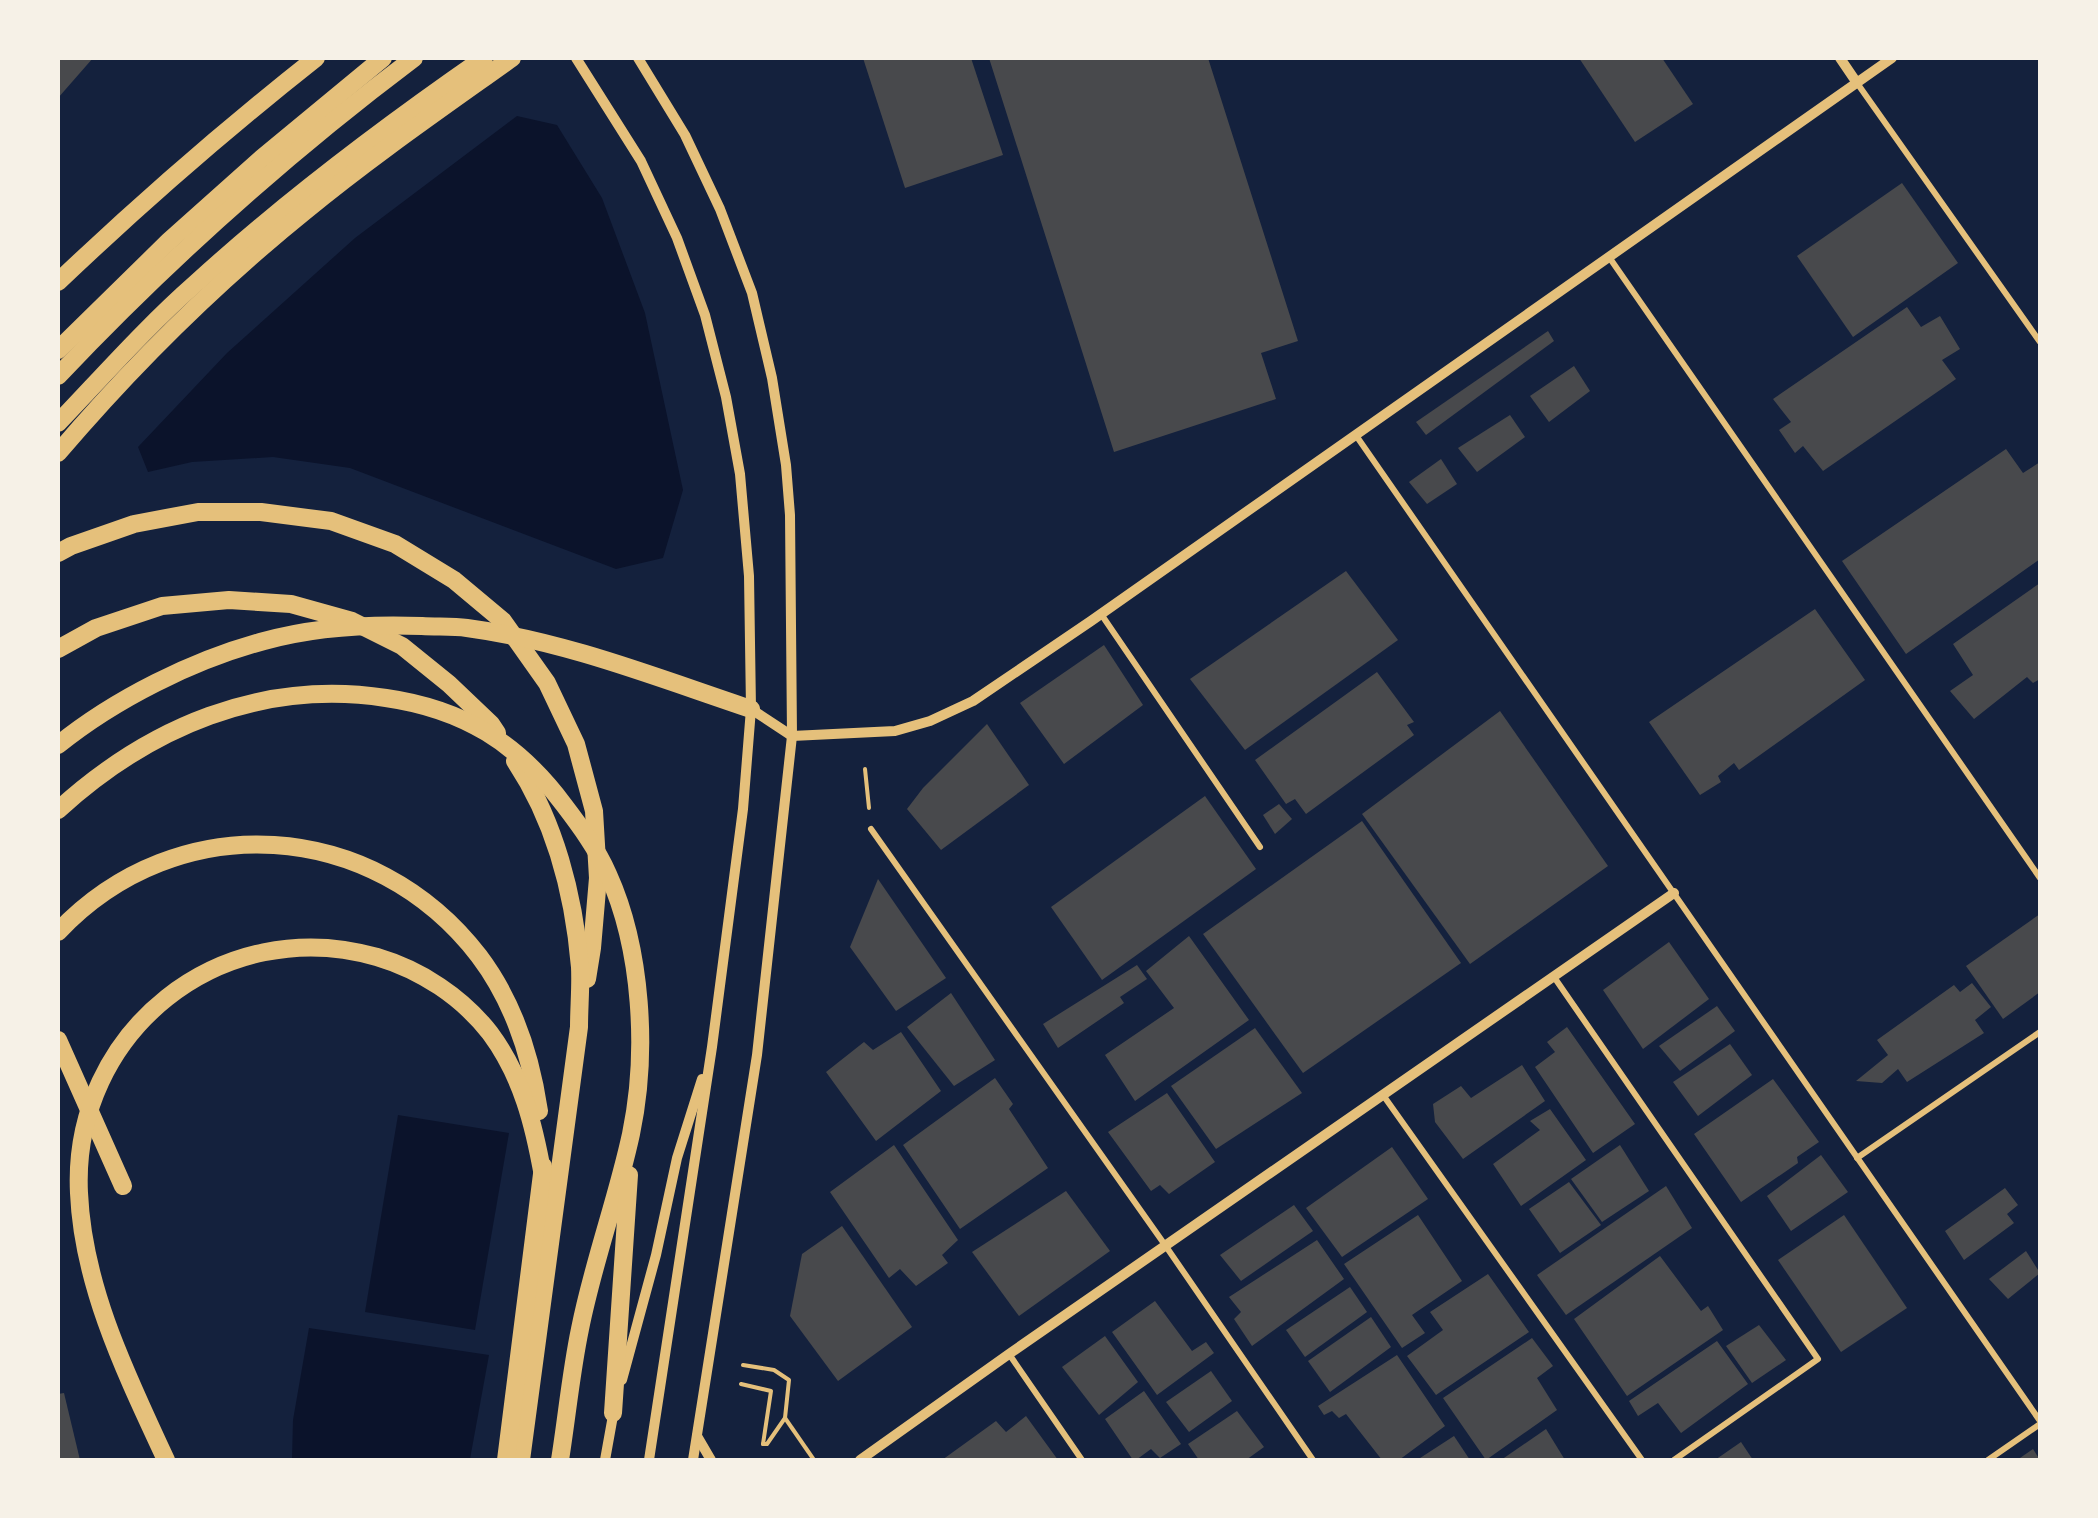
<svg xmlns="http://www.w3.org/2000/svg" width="2098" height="1518" font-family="Cabin,sans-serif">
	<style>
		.water { fill: #0b132b }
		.building { fill: #48494c }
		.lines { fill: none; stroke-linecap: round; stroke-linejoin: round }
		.path { stroke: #e5c07b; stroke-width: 4 }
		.minor { stroke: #e5c07b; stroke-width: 6 }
		.tertiary { stroke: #e5c07b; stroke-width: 10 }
		.motorway { stroke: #e5c07b; stroke-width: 18 }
	</style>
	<rect width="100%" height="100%" fill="#14213d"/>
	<g class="water">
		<path d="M 517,116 L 557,125 L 602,198 L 645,313 L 683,490 L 663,558 L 616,569 L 350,468 L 273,457 L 192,462 L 148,472 L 138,447 L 227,353 L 355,238 Z"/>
		<path d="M 398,1115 L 509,1133 L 475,1330 L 365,1312 Z"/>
		<path d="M 309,1328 L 489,1355 L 470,1459 L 292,1459 L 293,1420 Z"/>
	</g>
	<g class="building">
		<path d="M 58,58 L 93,58 L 58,98 Z"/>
		<path d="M 863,58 L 971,58 L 1003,155 L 905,188 Z"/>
		<path d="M 989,58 L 1208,58 L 1298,341 L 1261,353 L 1276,399 L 1114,452 Z"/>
		<path d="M 1579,58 L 1662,58 L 1693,104 L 1635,142 Z"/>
		<path d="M 1902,183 L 1958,263 L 1853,337 L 1797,256 Z"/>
		<path d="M 1907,307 L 1921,327 L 1940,316 L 1960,349 L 1942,360 L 1956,379 L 1823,471 L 1803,446 L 1795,453 L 1779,430 L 1791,422 L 1773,399 Z"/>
		<path d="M 1548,331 L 1554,341 L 1426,435 L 1416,422 Z"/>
		<path d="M 1574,366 L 1590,391 L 1549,422 L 1530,396 Z"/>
		<path d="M 1510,415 L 1525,437 L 1477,472 L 1458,448 Z"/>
		<path d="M 2006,449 L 2023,473 L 2040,462 L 2040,559 L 1906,654 L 1842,561 Z"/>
		<path d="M 1441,459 L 1457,484 L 1427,504 L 1409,482 Z"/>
		<path d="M 1346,571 L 1398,640 L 1245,750 L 1190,679 Z"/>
		<path d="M 2040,583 L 2040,679 L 2033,683 L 2027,677 L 1974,719 L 1950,691 L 1973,675 L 1953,644 Z"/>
		<path d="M 1815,609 L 1865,680 L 1739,770 L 1734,763 L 1718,776 L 1721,782 L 1700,795 L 1649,722 Z"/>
		<path d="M 1104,645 L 1143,705 L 1064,764 L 1020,703 Z"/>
		<path d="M 1377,672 L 1414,722 L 1407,725 L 1414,735 L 1306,814 L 1295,799 L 1286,804 L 1255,760 Z"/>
		<path d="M 1500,711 L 1608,866 L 1470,964 L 1362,814 Z"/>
		<path d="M 987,724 L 1029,785 L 941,850 L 907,809 L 923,788 Z"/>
		<path d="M 1205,796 L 1256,869 L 1102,980 L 1051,907 Z"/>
		<path d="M 1279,804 L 1292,819 L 1275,834 L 1263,815 Z"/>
		<path d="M 1362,821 L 1461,963 L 1303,1073 L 1203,934 Z"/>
		<path d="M 878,879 L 946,978 L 896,1011 L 850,947 Z"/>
		<path d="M 2040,914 L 2040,992 L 2003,1019 L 1966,966 Z"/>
		<path d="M 1189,936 L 1249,1020 L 1135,1101 L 1105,1055 L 1174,1008 L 1146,971 Z"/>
		<path d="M 1669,942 L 1709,999 L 1643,1049 L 1603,990 Z"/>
		<path d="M 1137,965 L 1147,979 L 1120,997 L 1124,1003 L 1058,1048 L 1043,1024 Z"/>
		<path d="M 1972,983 L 1991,1007 L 1975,1020 L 1984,1033 L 1907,1082 L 1898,1069 L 1882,1083 L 1856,1081 L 1888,1055 L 1877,1040 L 1954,985 L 1960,992 Z"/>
		<path d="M 951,993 L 995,1060 L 954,1086 L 907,1027 Z"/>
		<path d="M 1717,1006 L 1735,1031 L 1680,1071 L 1659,1046 Z"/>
		<path d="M 1567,1027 L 1635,1124 L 1593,1153 L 1535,1067 L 1555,1052 L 1547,1042 Z"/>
		<path d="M 1255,1028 L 1302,1093 L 1216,1149 L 1171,1086 Z"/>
		<path d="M 901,1032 L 941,1091 L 876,1141 L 826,1072 L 864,1042 L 873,1050 Z"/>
		<path d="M 1730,1044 L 1752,1075 L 1698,1116 L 1673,1082 Z"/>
		<path d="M 1522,1065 L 1545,1101 L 1463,1159 L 1435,1122 L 1433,1104 L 1461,1086 L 1471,1098 Z"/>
		<path d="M 995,1078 L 1013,1104 L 1009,1109 L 1048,1168 L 960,1229 L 903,1145 Z"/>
		<path d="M 1773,1079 L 1819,1142 L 1797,1157 L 1798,1163 L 1741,1202 L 1694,1134 Z"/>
		<path d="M 1167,1093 L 1215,1162 L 1169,1194 L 1160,1185 L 1151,1191 L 1108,1132 Z"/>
		<path d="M 1550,1109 L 1586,1160 L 1521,1206 L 1493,1164 L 1540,1130 L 1530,1121 Z"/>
		<path d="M 894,1145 L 958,1240 L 942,1255 L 948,1263 L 916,1286 L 900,1269 L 889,1278 L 830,1192 Z"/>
		<path d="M 1620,1145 L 1649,1191 L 1602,1222 L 1571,1179 Z"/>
		<path d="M 1392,1147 L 1428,1199 L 1342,1257 L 1306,1208 Z"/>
		<path d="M 1821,1155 L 1848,1192 L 1791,1231 L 1767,1196 Z"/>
		<path d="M 1569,1182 L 1601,1225 L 1560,1253 L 1529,1209 Z"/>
		<path d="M 1666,1186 L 1692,1228 L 1566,1315 L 1537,1275 Z"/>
		<path d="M 2005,1188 L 2018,1205 L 2007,1214 L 2014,1223 L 1964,1260 L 1945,1231 Z"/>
		<path d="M 1066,1191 L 1110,1251 L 1019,1316 L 972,1252 Z"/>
		<path d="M 1294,1205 L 1313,1231 L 1241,1281 L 1220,1255 Z"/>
		<path d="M 1418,1215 L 1462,1281 L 1412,1315 L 1425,1333 L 1402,1348 L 1344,1264 Z"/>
		<path d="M 1844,1215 L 1907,1308 L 1841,1352 L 1778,1260 Z"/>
		<path d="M 842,1226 L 912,1327 L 838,1381 L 790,1316 L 802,1254 Z"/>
		<path d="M 1317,1240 L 1344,1279 L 1252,1346 L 1234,1319 L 1241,1312 L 1229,1297 Z"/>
		<path d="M 2026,1251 L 2040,1273 L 2008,1299 L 1989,1279 Z"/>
		<path d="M 1660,1256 L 1701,1311 L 1708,1306 L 1723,1330 L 1627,1396 L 1574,1319 Z"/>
		<path d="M 1488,1274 L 1529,1332 L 1436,1395 L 1407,1356 L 1443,1330 L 1430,1312 Z"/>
		<path d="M 1350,1287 L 1367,1312 L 1305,1357 L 1286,1330 Z"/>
		<path d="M 1155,1301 L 1192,1351 L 1206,1342 L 1214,1353 L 1157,1395 L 1112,1332 Z"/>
		<path d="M 1371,1317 L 1391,1347 L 1330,1392 L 1308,1361 Z"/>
		<path d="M 1759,1325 L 1786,1360 L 1752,1383 L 1726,1346 Z"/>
		<path d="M 1105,1336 L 1138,1382 L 1099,1415 L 1062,1367 Z"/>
		<path d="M 1532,1338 L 1553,1366 L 1537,1378 L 1557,1410 L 1486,1460 L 1443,1398 Z"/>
		<path d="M 1717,1341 L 1748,1384 L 1681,1433 L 1658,1403 L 1638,1416 L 1629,1401 Z"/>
		<path d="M 1397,1355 L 1445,1426 L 1399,1460 L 1382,1460 L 1346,1414 L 1339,1418 L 1332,1411 L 1324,1415 L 1318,1406 Z"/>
		<path d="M 1211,1371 L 1232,1401 L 1189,1432 L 1166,1402 Z"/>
		<path d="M 1144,1391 L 1181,1444 L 1160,1458 L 1151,1449 L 1136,1460 L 1133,1460 L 1105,1419 Z"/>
		<path d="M 64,1393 L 80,1460 L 58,1460 L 58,1394 Z"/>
		<path d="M 1237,1411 L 1264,1447 L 1246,1460 L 1199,1460 L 1188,1444 Z"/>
		<path d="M 1026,1416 L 1058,1460 L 942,1460 L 996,1421 L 1006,1432 Z"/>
		<path d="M 1546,1429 L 1565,1460 L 1501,1460 Z"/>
		<path d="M 1454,1436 L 1470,1460 L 1417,1460 Z"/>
		<path d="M 1741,1442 L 1753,1460 L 1715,1460 Z"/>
		<path d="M 2033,1449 L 2040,1460 L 2017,1460 Z"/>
	</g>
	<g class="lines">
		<g class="path">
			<path d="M 865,769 L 869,808"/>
			<path d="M 743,1365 L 774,1370 L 789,1380 L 785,1418 L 767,1444 L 763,1444"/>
			<path d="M 741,1384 L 771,1391 L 763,1444"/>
			<path d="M 785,1418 L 814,1460"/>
		</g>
		<g class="minor">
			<path d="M 1857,83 L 2040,342"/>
			<path d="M 1609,257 L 2040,878"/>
			<path d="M 1355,434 L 2040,1421"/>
			<path d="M 1101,614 L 1260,847"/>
			<path d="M 871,829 L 1165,1245 L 1313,1460"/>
			<path d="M 1554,977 L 1818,1359 L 1674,1460"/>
			<path d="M 1383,1095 L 1642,1460"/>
			<path d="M 1857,1158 L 2040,1032"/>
			<path d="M 1009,1354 L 1082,1460"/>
			<path d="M 1988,1460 L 2040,1424"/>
		</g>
		<g class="tertiary">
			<path d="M 576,58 L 641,161 L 677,238 L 705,315 L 726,397 L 740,474 L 749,576 L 751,709 L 743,809 L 712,1047 L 649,1460"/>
			<path d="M 638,58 L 685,135 L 720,209 L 752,293 L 772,378 L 786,465 L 790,515 L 792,736 L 757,1055 L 693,1460"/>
			<path d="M 1840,58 L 1857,83"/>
			<path d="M 751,709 L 792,736 L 895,731 L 930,721 L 973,701 L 1091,621 L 1892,58"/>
			<path d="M 622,1380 L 656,1255 L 677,1158 L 702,1079"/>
			<path d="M 697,1436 L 711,1460"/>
			<path d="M 605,1460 L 614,1410"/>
			<path d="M 860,1460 L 1009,1354 L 1674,893"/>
		</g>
		<g class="motorway">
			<path d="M 58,282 C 141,203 226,129 316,58"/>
			<path d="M 58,350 L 169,241 L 262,158 L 383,58"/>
			<path d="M 58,376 C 166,262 289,152 414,58"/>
			<path d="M 58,423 C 103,376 147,326 196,283 C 286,201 383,128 484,58"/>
			<path d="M 58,453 C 133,365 215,284 304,212 C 371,157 442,108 512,58"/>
			<path d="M 58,553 L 71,546 L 134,524 L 198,512 L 261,512 L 331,521 L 395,544 L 454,580 L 503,621 L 547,683 L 576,744 L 594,811 L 598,878 L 592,948 L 587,979"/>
			<path d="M 58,649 L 96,628 L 162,606 L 229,600 L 291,604 L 352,621 L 402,646 L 449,684 L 491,724 L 497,733"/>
			<path d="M 58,745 C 115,699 193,660 264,641 C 314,627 370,624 422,626 C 437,627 452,626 467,628 C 565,641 658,678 751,709"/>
			<path d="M 515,761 C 555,821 574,896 580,967 C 581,987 579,1007 579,1027 L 521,1460"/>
			<path d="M 58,810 C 149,727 262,679 386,698 C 463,709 518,743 564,805 C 580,826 597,849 608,874 C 642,949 648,1053 631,1134 C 617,1199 593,1263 580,1329 C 571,1372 567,1416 560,1460"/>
			<path d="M 58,932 C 178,805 374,819 479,956 C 513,1001 531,1057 539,1111"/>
			<path d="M 58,1040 L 123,1186"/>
			<path d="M 613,1413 L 629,1175"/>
			<path d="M 166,1460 C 127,1376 83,1287 79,1193 C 71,1032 222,912 377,957 C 421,970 462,997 490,1033 C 522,1076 534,1125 543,1176"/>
			<path d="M 506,1460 L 543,1166"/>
		</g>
	</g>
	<rect width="2098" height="1518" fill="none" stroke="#f6f1e7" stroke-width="120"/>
</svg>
